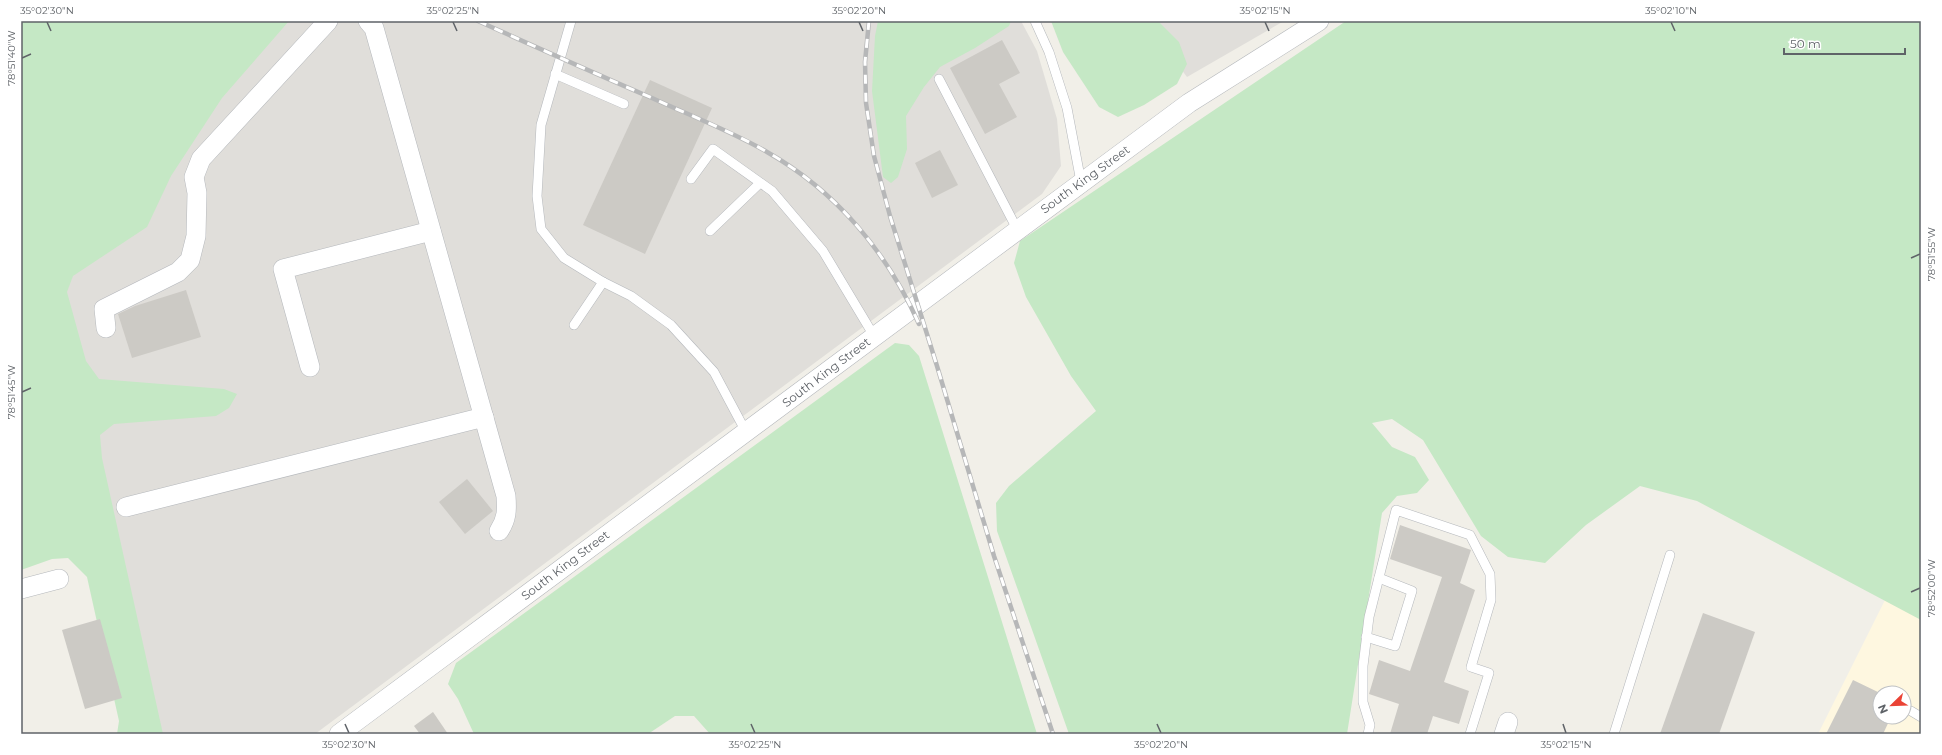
<svg xmlns="http://www.w3.org/2000/svg" width="1942" height="755" font-family="Montserrat,sans-serif">
	<style>
		.commercial { fill: #fef7e0; fill-rule: evenodd }
		.industrial { fill: #e0deda }
		.green { fill: #c5e8c5 }
		.building { fill: #cccac5 }
		.lines { fill: none; stroke-linecap: round; stroke-linejoin: round }
		.lane-casing { stroke: #b5b8bc; stroke-width: 10 }
		.street-casing { stroke: #b5b8bc; stroke-width: 20 }
		.lane { stroke: #fff; stroke-width: 9 }
		.street { stroke: #fff; stroke-width: 19 }
		.rail-casing { stroke: #b6b7b8; stroke-width: 4.5 }
		.rail { stroke: #fff; stroke-width: 3; stroke-dasharray: 9; stroke-linecap: butt }
		.ticks { fill: none; stroke: #5f6368; stroke-width: 1.5 }
		.labels { text-anchor: middle; dominant-baseline: central; stroke-width: 3.5; stroke-linejoin: round; paint-order: stroke }
		.street-label { font-size: 12px; fill: #5f6368; stroke: #fff }
		.neatline { fill: none; stroke: #5f6368; stroke-width: 1.5 }
		.ticks-label { font-size: 10px; text-anchor: middle; fill: #5f6368 }
	</style>
	<rect width="100%" height="100%" fill="#f1efe8"/>
	<path class="commercial" d="M 1887,596 L 1921,613 L 1921,734 L 1818,734 ZM 1880,693 L 1904,693 L 1904,717 L 1880,717 Z"/>
	<g class="industrial">
		<path d="M 21,21 L 1021,21 L 1037,51 L 1057,119 L 1061,166 L 1042,194 L 315,734 L 147,734 L 99,532 Z"/>
		<path d="M 1145,21 L 1284,21 L 1187,77 Z"/>
	</g>
	<g class="green">
		<path d="M 21,21 L 289,21 L 222,98 L 171,176 L 147,227 L 73,276 L 67,292 L 86,361 L 99,379 L 224,389 L 237,394 L 229,408 L 216,416 L 114,424 L 100,435 L 102,458 L 163,734 L 117,734 L 119,721 L 87,577 L 68,558 L 52,559 L 21,570 Z"/>
		<path d="M 878,21 L 1011,21 L 1009,26 L 975,48 L 940,67 L 924,87 L 906,116 L 907,149 L 898,177 L 891,183 L 883,177 L 872,91 L 875,36 Z"/>
		<path d="M 1051,21 L 1158,21 L 1179,42 L 1187,64 L 1177,84 L 1144,105 L 1118,117 L 1099,107 L 1063,52 Z"/>
		<path d="M 1346,21 L 1921,21 L 1921,620 L 1697,501 L 1640,486 L 1586,525 L 1545,563 L 1508,557 L 1481,536 L 1423,440 L 1392,419 L 1372,423 L 1392,447 L 1415,457 L 1429,480 L 1417,493 L 1397,496 L 1382,513 L 1347,734 L 1069,734 L 997,531 L 996,503 L 1009,486 L 1096,411 L 1071,376 L 1026,297 L 1014,263 L 1020,241 Z"/>
		<path d="M 895,343 L 909,345 L 919,356 L 1037,734 L 710,734 L 694,716 L 675,716 L 648,734 L 474,734 L 458,699 L 448,684 L 456,663 Z"/>
	</g>
	<g class="building">
		<path d="M 1002,40 L 1020,73 L 999,84 L 1017,117 L 985,134 L 950,68 Z"/>
		<path d="M 650,80 L 712,108 L 645,254 L 583,225 Z"/>
		<path d="M 940,150 L 958,185 L 932,198 L 915,163 Z"/>
		<path d="M 186,290 L 201,337 L 132,358 L 118,314 L 135,306 Z"/>
		<path d="M 467,479 L 493,511 L 465,534 L 439,502 Z"/>
		<path d="M 1400,525 L 1471,550 L 1460,583 L 1475,590 L 1444,682 L 1469,691 L 1459,724 L 1433,716 L 1427,734 L 1390,734 L 1399,704 L 1369,694 L 1379,660 L 1410,671 L 1442,577 L 1390,559 Z"/>
		<path d="M 1703,613 L 1755,632 L 1719,734 L 1660,734 Z"/>
		<path d="M 100,619 L 122,698 L 85,709 L 62,630 Z"/>
		<path d="M 1853,680 L 1880,693 L 1880,717 L 1891,717 L 1883,734 L 1826,734 Z"/>
		<path d="M 433,712 L 448,734 L 420,734 L 414,726 Z"/>
	</g>
	<g class="lines">
		<defs>
			<g id="lane">
				<path d="M 571,21 L 541,125 L 537,196 L 541,229 L 564,258 L 603,282 L 631,296 L 671,325 L 714,372 L 746,432"/>
				<path d="M 1035,21 L 1049,52 L 1067,108 L 1081,182"/>
				<path d="M 555,74 L 624,104"/>
				<path d="M 939,79 L 1017,229"/>
				<path d="M 691,179 L 713,149 L 772,191 L 823,251 L 874,336"/>
				<path d="M 710,231 L 760,183"/>
				<path d="M 574,325 L 603,282"/>
				<path d="M 1366,637 L 1395,646 L 1412,591 L 1379,578"/>
				<path d="M 1911,711 L 1921,717"/>
				<path d="M 1368,734 L 1370,725 L 1363,702 L 1363,666 L 1369,617 L 1396,510 L 1470,535 L 1490,574 L 1491,600 L 1471,667 L 1489,673 L 1470,734"/>
				<path d="M 1614,734 L 1670,555"/>
			</g>
			<g id="street">
				<path d="M 368,21 L 374,28 L 506,496 C 507,510 507,519 499,531"/>
				<path d="M 106,328 L 104,309 L 178,272 L 190,260 L 196,236 L 197,193 L 194,177 L 201,159 L 328,21"/>
				<path d="M 310,367 L 283,269 L 431,231"/>
				<path d="M 126,507 L 484,417"/>
				<path d="M 21,589 L 59,579"/>
				<path d="M 339,734 L 1189,103 L 1319,21"/>
				<path d="M 1504,734 L 1508,722"/>
			</g>
		</defs>
		<use href="#lane" class="lane-casing"/>
		<use href="#street" class="street-casing"/>
		<use href="#lane" class="lane"/>
		<use href="#street" class="street"/>
		<defs>
			<g id="rail">
				<path d="M 478,21 C 536,47 594,73 652,98 C 691,116 731,131 767,152 C 836,191 887,252 919,324"/>
				<path d="M 869,21 L 865,62 L 866,103 L 874,156 L 890,216 L 937,366 L 994,556 L 1053,734"/>
			</g>
		</defs>
		<use href="#rail" class="rail-casing"/>
		<use href="#rail" class="rail"/>
	</g>
	<path class="ticks" d="M 47,22 L 51,31M 453,22 L 457,31M 859,22 L 863,31M 1265,22 L 1269,31M 1671,22 L 1675,31M 22,58 L 31,54M 1911,258 L 1920,254M 22,392 L 31,388M 1911,592 L 1920,588M 345,724 L 349,733M 751,724 L 755,733M 1157,724 L 1161,733M 1563,724 L 1566,733"/>
	<g class="labels">
		<g class="street-label">
			<text transform="translate(1085 179) rotate(-36)">South King Street</text>
			<text transform="translate(826 372) rotate(-37)">South King Street</text>
			<text transform="translate(565 565) rotate(-37)">South King Street</text>
		</g>
	</g>
	<rect width="1942" height="755" fill="none" stroke="#ffffff" stroke-width="44"/>
	<g transform="translate(1892 705) rotate(247)"><circle r="19" fill="#ffffff" stroke="#bfc1c3"/>
	<path d="M0-3L7 15L0 10L-7 15Z" fill="#ea4335"/>
	<text y="-6" font-size="11" font-weight="bold" text-anchor="middle" fill="#5f6368">N</text>
	</g>
	<path d="M1784 48v6h121v-6" fill="none" stroke="#5f6368" stroke-width="2"/>
	<text x="1790" y="48" font-size="12" fill="#5f6368" stroke="#ffffff" stroke-width="3" paint-order="stroke">50 m</text>
	<rect x="22" y="22" width="1898" height="711" class="neatline"/>
	<g class="ticks-label">
		<text x="47" y="14">35°02'30"N</text>
		<text x="453" y="14">35°02'25"N</text>
		<text x="859" y="14">35°02'20"N</text>
		<text x="1265" y="14">35°02'15"N</text>
		<text x="1671" y="14">35°02'10"N</text>
		<text transform="translate(11 58) rotate(-90)" y="4">78°51'40"W</text>
		<text transform="translate(1931 254) rotate(-90)" y="4">78°51'55"W</text>
		<text transform="translate(11 392) rotate(-90)" y="4">78°51'45"W</text>
		<text transform="translate(1931 588) rotate(-90)" y="4">78°52'00"W</text>
		<text x="349" y="748">35°02'30"N</text>
		<text x="755" y="748">35°02'25"N</text>
		<text x="1161" y="748">35°02'20"N</text>
		<text x="1566" y="748">35°02'15"N</text>
	</g>
</svg>
